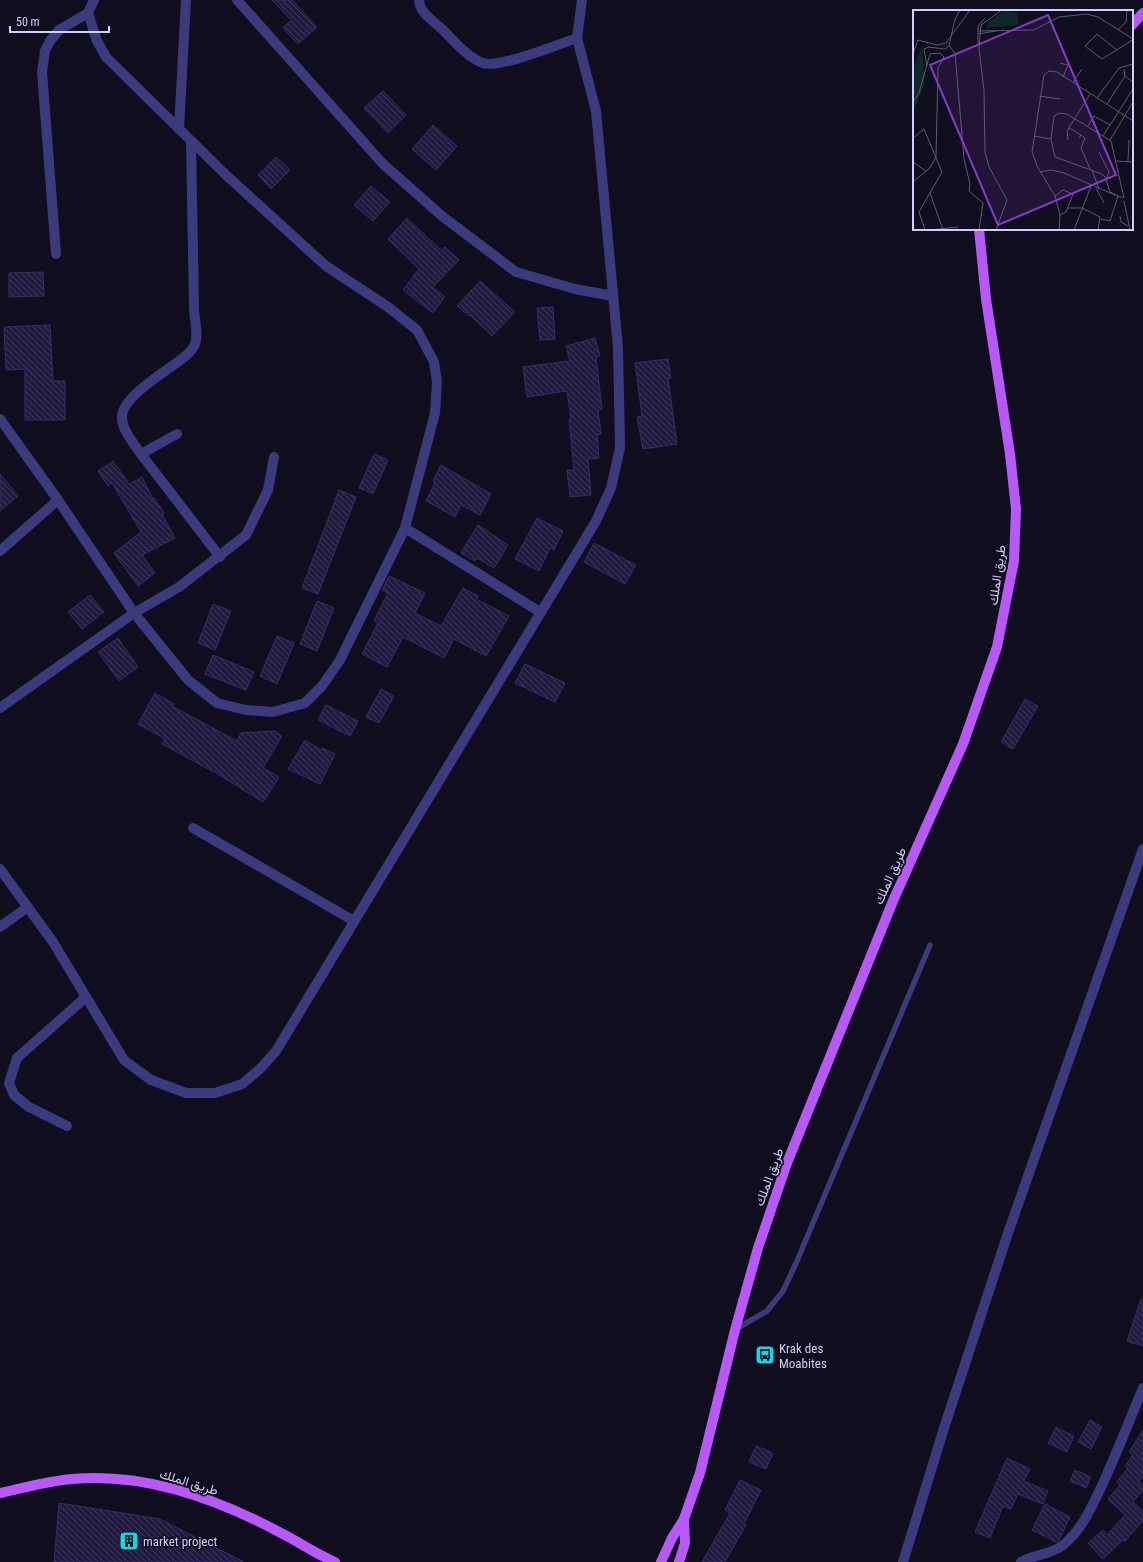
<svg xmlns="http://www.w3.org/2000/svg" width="1143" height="1562" font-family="'Roboto Condensed',Vazirmatn,sans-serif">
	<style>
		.building { fill: url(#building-back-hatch); stroke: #372d6a }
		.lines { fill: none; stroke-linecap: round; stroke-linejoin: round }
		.service { stroke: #3b3a7c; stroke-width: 5.5 }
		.minor { stroke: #3b3a7c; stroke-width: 10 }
		.primary { stroke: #b958f8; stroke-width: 10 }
		.labels { text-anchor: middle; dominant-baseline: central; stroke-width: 3.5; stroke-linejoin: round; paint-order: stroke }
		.street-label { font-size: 13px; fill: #d1cdfd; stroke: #100d1f }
		.poi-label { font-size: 13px; fill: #d1cdfd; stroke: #100d1f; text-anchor: start }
		.inset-road { fill: none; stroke: #5d5a78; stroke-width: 1 }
		.view { fill: #843cc5; fill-opacity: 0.15; stroke: #843cc5; stroke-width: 2 }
		.inset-edge { fill: none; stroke: #d1cdfd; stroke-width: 2 }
	</style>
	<defs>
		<pattern id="building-back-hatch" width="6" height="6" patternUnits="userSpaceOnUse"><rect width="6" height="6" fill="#211a3f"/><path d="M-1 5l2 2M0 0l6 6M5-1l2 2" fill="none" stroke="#403a5c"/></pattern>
	</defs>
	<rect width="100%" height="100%" fill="#100d1f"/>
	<g class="building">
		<path d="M 272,0 L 292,0 L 317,27 L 298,44 L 283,28 L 291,20 Z"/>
		<path d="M 383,91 L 406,115 L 388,133 L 364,108 Z"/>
		<path d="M 433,125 L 457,146 L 436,170 L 412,149 Z"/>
		<path d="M 276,157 L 290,170 L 271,189 L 258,175 Z"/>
		<path d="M 371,186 L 390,202 L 373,221 L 354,205 Z"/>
		<path d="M 407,218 L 442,251 L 445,247 L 459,260 L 433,287 L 445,297 L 433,313 L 403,290 L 419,269 L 388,239 Z"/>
		<path d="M 43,272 L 44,296 L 9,297 L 9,273 Z"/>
		<path d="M 480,281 L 515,312 L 492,336 L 470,315 L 469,316 L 457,306 Z"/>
		<path d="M 553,307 L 555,339 L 540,340 L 537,308 Z"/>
		<path d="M 50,325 L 53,381 L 65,381 L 65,420 L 25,420 L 25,369 L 6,370 L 4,327 Z"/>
		<path d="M 595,338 L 600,356 L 596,357 L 602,409 L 598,410 L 601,434 L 597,435 L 599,458 L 588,459 L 591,495 L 570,497 L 567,470 L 574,470 L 569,419 L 571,419 L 567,391 L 527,397 L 523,367 L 570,361 L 566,346 Z"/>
		<path d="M 668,359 L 671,378 L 668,378 L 677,444 L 643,449 L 637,417 L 642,416 L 635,363 Z"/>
		<path d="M 374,454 L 388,460 L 373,494 L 359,488 Z"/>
		<path d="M 113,461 L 129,484 L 142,477 L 153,499 L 154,498 L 164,513 L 162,514 L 175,538 L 142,555 L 155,573 L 138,586 L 114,553 L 141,532 L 112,483 L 108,486 L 98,471 Z"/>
		<path d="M 441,465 L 491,494 L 480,515 L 461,505 L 455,517 L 426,501 L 435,483 L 433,481 Z"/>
		<path d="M 0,474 L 18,496 L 0,511 Z"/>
		<path d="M 339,490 L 356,497 L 318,594 L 302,588 Z"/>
		<path d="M 537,518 L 563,531 L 554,550 L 550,548 L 539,571 L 515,559 Z"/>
		<path d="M 478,525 L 508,545 L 494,568 L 477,558 L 475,561 L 461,553 Z"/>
		<path d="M 594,543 L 636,565 L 625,584 L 584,562 Z"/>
		<path d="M 389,576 L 425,593 L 415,613 L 441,626 L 463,588 L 478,596 L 476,599 L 509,616 L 486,656 L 454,639 L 444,658 L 403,637 L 387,667 L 362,654 L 378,623 L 374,620 L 388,593 L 382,590 Z"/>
		<path d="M 90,595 L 104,612 L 82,629 L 68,612 Z"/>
		<path d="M 317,601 L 334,608 L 317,651 L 300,644 Z"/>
		<path d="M 213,604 L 231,611 L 215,650 L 198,643 Z"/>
		<path d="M 277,636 L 294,643 L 277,684 L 260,676 Z"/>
		<path d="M 118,638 L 138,667 L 119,681 L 98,652 Z"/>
		<path d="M 213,655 L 254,672 L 246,690 L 205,674 Z"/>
		<path d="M 525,664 L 565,683 L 555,702 L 515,683 Z"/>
		<path d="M 381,689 L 394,696 L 379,723 L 366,717 Z"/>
		<path d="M 155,693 L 174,704 L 172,706 L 237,741 L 241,733 L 275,731 L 282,736 L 263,768 L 279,777 L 263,802 L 216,773 L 162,744 L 165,739 L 138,724 Z"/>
		<path d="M 1025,699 L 1038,706 L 1013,749 L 1001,742 Z"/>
		<path d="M 326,705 L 358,721 L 350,736 L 318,720 Z"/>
		<path d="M 305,740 L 321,750 L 322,748 L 335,754 L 320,784 L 288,769 Z"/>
		<path d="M 1141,1299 L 1143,1300 L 1143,1346 L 1127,1341 Z"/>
		<path d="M 1090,1420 L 1102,1427 L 1091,1449 L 1078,1442 Z"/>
		<path d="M 1056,1427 L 1074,1436 L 1067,1452 L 1048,1443 Z"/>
		<path d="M 1143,1430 L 1143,1476 L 1139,1482 L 1143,1486 L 1143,1490 L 1133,1502 L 1143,1511 L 1143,1521 L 1125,1541 L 1123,1540 L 1103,1559 L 1088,1543 L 1103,1530 L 1107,1535 L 1125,1515 L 1108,1499 L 1120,1485 L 1117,1482 L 1128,1468 L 1125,1466 L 1133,1455 L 1129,1452 Z"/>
		<path d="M 756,1446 L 773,1453 L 766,1469 L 749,1462 Z"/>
		<path d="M 1007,1458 L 1030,1469 L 1024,1481 L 1048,1491 L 1043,1504 L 1018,1494 L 1011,1509 L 1003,1506 L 990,1538 L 975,1532 Z"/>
		<path d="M 1075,1470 L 1091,1477 L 1086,1488 L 1070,1481 Z"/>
		<path d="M 740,1480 L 761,1490 L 744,1524 L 746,1525 L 725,1562 L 702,1562 L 730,1513 L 725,1510 Z"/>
		<path d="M 59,1503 L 160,1519 L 244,1562 L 54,1562 Z"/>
		<path d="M 1045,1504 L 1070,1517 L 1059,1540 L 1056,1542 L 1032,1530 Z"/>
	</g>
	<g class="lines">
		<path class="service" d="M 736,1329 L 767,1311 L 783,1291 L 797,1261 L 930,945"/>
		<g class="minor">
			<path d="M 237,0 L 383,164 L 442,216 L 516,272 L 575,289 L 613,296"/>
			<path d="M 419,0 C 419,13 435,22 443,30 C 455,42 467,57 483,63 C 499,69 559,44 577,38"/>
			<path d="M 179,129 L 186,0"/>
			<path d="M 56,254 L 42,72 L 45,51 L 50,41 L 59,30 L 88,13 L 94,0"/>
			<path d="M 0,419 L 58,500 L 134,613 L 188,680 L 217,703 L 246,710 L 273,712 L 305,703 L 322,686 L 340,660 L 405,528 L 435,413 L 437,382 L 434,362 L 417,330 L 388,307 L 326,266 L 227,176 L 106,57 L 97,41 L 88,13"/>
			<path d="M 177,434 L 141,454 L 220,557"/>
			<path d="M 141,454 C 134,444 121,429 122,416 C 123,398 161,374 175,364 C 182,359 192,352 195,344 C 199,334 194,319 194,308 L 191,141"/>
			<path d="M 405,528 L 540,612"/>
			<path d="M 0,551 L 58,500"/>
			<path d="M 0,708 L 134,613 L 179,587 L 246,535 L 268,490 L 274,457"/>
			<path d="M 193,828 L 354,921"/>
			<path d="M 0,869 L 53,942 L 124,1060 L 151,1080 L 186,1093 L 215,1093 L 242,1084 L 260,1069 L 276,1051 L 596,521 L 611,488 L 620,448 L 618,348 L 596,111 L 577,38 L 582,0"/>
			<path d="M 0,927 L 28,907"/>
			<path d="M 67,1126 L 29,1107 L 14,1095 L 9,1083 L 17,1058 L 86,997"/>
			<path d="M 903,1562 L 944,1428 L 1008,1233 L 1143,849"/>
			<path d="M 1021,1562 C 1034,1554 1051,1555 1063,1545 C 1083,1529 1093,1504 1104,1481 C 1118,1450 1130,1419 1143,1388"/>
		</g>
		<g class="primary">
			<path d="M 1132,25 L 1143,13"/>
			<path d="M 0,1493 C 23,1488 48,1481 72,1479 C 145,1472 218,1499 281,1533 C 299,1542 316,1554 335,1562"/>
			<path d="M 661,1562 L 672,1538 L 684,1519 L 700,1473 L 735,1330 L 758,1248 L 787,1163 L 893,901 L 963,744 L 997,647 L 1014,561 L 1016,509 L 1010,454 L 986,299 L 979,229"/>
			<path d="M 679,1562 L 685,1543 L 684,1519"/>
		</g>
	</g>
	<defs>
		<symbol id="bus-square" viewBox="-11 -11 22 22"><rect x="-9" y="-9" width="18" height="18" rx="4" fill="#0adbec" stroke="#100d1f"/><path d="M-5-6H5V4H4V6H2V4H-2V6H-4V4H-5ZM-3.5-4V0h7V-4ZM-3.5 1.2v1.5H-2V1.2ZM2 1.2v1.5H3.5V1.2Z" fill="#111"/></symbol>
		<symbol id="building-square" viewBox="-11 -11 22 22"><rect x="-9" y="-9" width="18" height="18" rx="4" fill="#0adbec" stroke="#100d1f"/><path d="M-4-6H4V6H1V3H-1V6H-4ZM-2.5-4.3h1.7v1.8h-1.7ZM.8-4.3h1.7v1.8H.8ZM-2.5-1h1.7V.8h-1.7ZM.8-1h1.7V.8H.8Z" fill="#111"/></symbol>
	</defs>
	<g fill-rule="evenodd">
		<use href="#bus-square" x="754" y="1344" width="22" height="22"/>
		<use href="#building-square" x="118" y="1530" width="22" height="22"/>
	</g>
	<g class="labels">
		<g class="street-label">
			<text transform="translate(997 575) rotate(-82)">طريق الملك</text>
			<text transform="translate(890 876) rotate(-66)">طريق الملك</text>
			<text transform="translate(769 1177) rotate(-70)">طريق الملك</text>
			<text transform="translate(189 1482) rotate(17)">طريق الملك</text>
		</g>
		<g class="poi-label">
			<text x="779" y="1348">Krak des<tspan x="779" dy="15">Moabites</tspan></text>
			<text x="143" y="1541">market project</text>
		</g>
	</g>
	<g transform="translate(913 10)">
		<rect width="220" height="220" fill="#100d1f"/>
		<path d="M 9,36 L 12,73 L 0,103 L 0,59 Z" fill="#102827"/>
		<path d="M 93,0 L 104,3 L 106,15 L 73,18 L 76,11 Z" fill="#102827"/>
		<path class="inset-road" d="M 205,20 L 213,12 L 214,0M 65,21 L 121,20 L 146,7 L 174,4 L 185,7 L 220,29M 65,24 L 83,21M 65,34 L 65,16 L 72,8M 36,36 L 42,43 L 51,149 L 57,174 L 56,181 L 70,193 L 66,220M 204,40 L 184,24 L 172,36 L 189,49 L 218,31 L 220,29M 0,44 L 5,30 L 24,35 L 33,33 L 57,0M 147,53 L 155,55 L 150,67M 14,56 L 11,39 L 16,37 L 32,39 L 36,36 L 42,9 L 47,0M 211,59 L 212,66 L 220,72M 160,73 L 169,59M 126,86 L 147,89M 184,88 L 206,58 L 220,54M 0,92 L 6,83 L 17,44 L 27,43 L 31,47 L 25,58 L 23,147 L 17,158 L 0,172M 194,94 L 212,66M 175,116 L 181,106 L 197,115M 156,118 L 168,125 L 166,128M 168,125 L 172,128 L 168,138 L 177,159M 121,126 L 138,129M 190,126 L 220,79M 0,128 L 11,119 L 29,162 L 6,202 L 12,220M 155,130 L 154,121 L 177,84M 197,130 L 220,92M 186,142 L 196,162 L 193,170 L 197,182 L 210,188M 203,151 L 220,152M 215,151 L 216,130M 0,152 L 13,161M 179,160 L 186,179M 127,162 L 138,160 L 151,163 L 202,185M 193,168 L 189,164 L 142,147 L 138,129 L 141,106 L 146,103 L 154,104 L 198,131 L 211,188M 183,178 L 191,193M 17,183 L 30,220M 142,186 L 150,180 L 160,184 L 153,202 L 147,205M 211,191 L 217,220M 155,198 L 169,198 L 187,207 L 185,220M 207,206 L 208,212 L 215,216M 188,209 L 197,211 L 205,186M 17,220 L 45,217M 83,220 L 94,190 L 76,157 L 72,142 L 71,80 L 66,39 L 68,15 L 89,0M 146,220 L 147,205 L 142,186 L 124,156 L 119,142 L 131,65 L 136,61 L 144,62 L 220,111M 161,220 L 178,176"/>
		<path class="view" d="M 135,5 L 203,165 L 85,215 L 17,55 Z"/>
		<rect width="220" height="220" class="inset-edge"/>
	</g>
	<path d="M10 26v6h99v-6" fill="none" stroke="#d1cdfd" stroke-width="2"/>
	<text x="16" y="26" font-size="12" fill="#d1cdfd" stroke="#100d1f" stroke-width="3" paint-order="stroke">50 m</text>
</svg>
